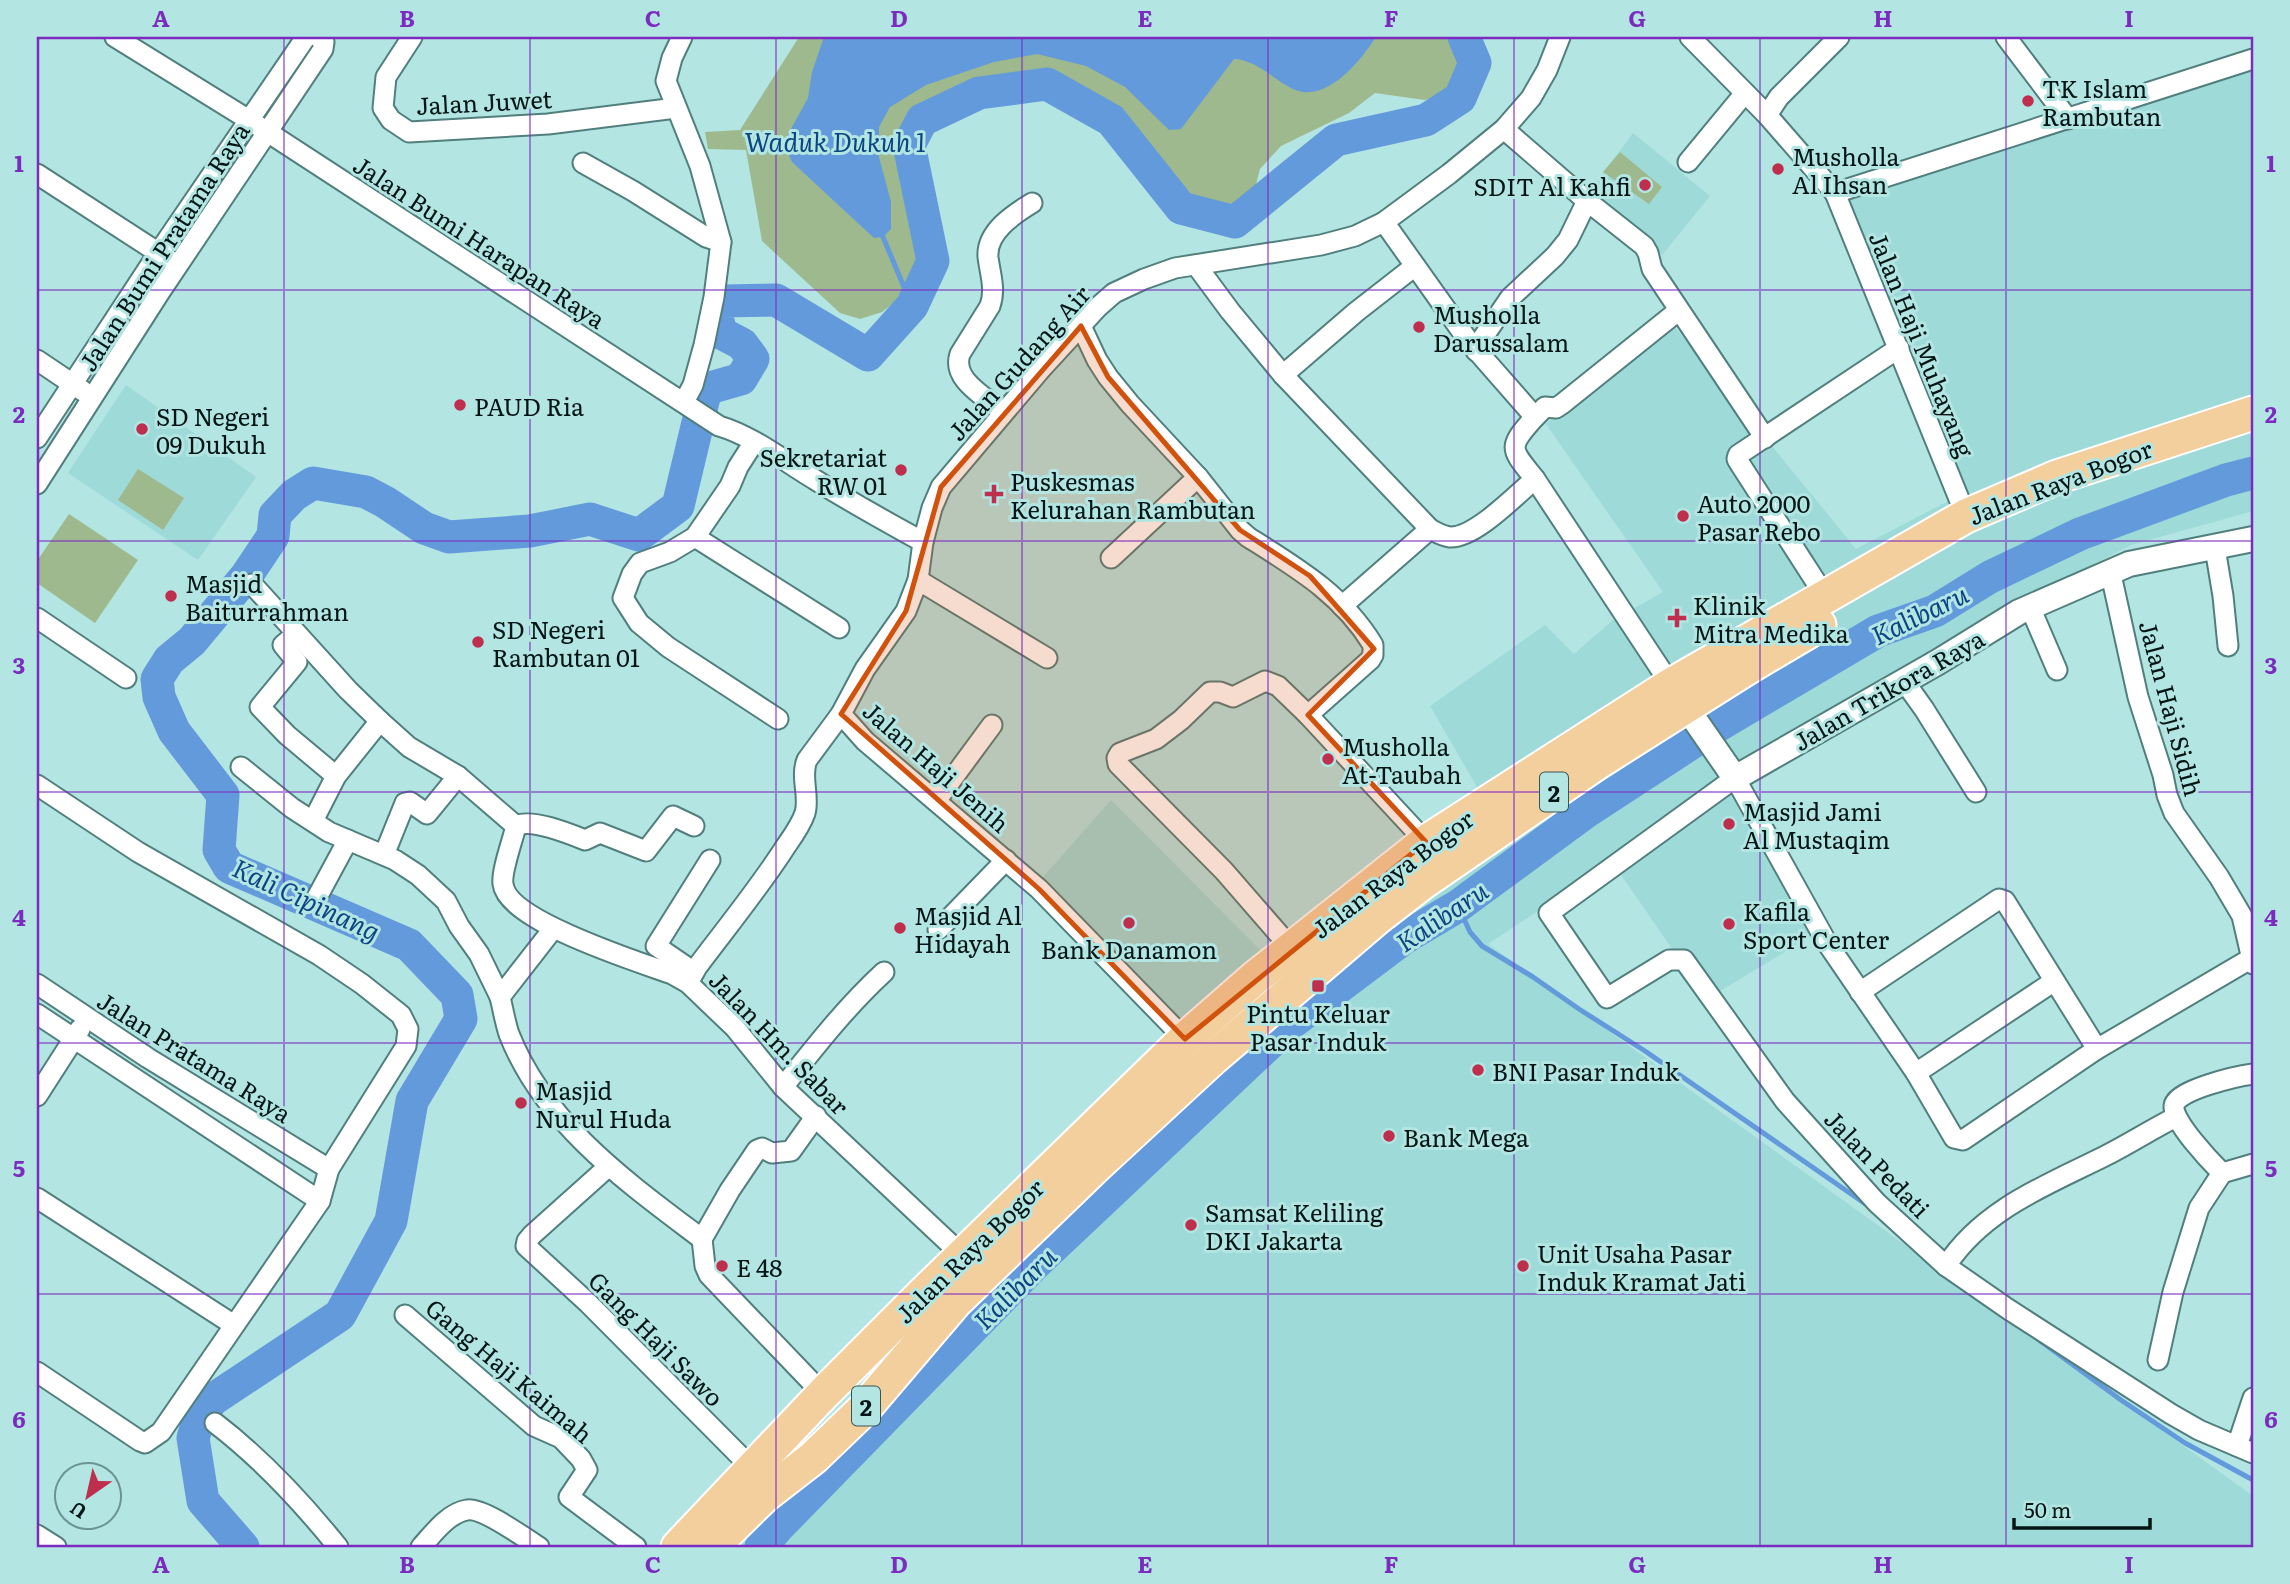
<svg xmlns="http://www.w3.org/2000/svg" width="2290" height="1584" font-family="Literata,serif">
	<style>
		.built { fill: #9edad8 }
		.green { fill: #9eb98d }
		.water { fill: #639adc }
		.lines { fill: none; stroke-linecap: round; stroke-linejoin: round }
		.stream { stroke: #639adc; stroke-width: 5 }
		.river { stroke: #639adc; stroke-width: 33 }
		.minor-casing { stroke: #507f7e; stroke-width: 23 }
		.tertiary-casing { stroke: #507f7e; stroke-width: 28 }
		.trunk-casing { stroke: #fff; stroke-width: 37 }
		.minor { stroke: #fff; stroke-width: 19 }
		.tertiary { stroke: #fff; stroke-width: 24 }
		.trunk { stroke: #f4cf9e; stroke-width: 33 }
		.marked { fill: #d1520d; fill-opacity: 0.2; stroke: #d1520d; stroke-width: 5; stroke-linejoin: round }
		.grid { fill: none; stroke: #7b2cbf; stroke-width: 2; stroke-opacity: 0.55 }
		.poi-dot { fill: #be2e4d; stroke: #b3e5e3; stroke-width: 2.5 }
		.labels { text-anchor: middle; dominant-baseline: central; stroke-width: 6; stroke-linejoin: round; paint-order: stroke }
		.shield { fill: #b3e5e3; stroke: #385453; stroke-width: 2 }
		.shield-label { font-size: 23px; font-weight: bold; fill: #031615 }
		.poi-label { font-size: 24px; fill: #031615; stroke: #b3e5e3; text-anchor: start }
		.street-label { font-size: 24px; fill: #031615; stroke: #b3e5e3 }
		.water-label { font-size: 26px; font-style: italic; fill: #0b4682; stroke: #b3e5e3 }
		.neatline { fill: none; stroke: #7b2cbf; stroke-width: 2.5 }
		.grid-label { font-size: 23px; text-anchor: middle; font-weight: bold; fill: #7b2cbf }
	</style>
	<rect width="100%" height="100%" fill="#b3e5e3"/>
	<g class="built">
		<path d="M 2253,51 L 2253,511 L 2131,545 L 1916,658 L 1736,771 L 1824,928 L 1707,999 L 1612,862 L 1488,944 L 2253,1496 L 2253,1547 L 733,1547 L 1221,1058 L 1036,885 L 1111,800 L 1261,951 L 1477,787 L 1430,706 L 1545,625 L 1574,654 L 1613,620 L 1663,592 L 1546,424 L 1669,320 L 1856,549 L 1956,497 L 1829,187 Z"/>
		<path d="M 1633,133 L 1710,196 L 1662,255 L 1586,196 Z"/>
		<path d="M 126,385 L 256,477 L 198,560 L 68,473 Z"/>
	</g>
	<g class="green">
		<path d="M 799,37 L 1456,37 L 1463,49 L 1466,76 L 1452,94 L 1425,100 L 1375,93 L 1349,113 L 1281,146 L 1260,169 L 1252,200 L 1244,205 L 1220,208 L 1189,196 L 1112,104 L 1094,92 L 1058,78 L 1044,74 L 1011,76 L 963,88 L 915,114 L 898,142 L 897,160 L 922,250 L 920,267 L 896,301 L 882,312 L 860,319 L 840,313 L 762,241 L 746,150 L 708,149 L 705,132 L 740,130 Z"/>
		<path d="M 1620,152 L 1662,187 L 1649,204 L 1603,172 Z"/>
		<path d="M 138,469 L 184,498 L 163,530 L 118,500 Z"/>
		<path d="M 69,514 L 138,560 L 95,623 L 37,583 L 37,561 Z"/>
	</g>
	<path class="water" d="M 824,37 L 1376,37 C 1360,62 1324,106 1291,88 C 1272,78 1256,60 1234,59 L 1181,129 L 1169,130 L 1125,87 L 1086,66 L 1037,54 L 994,62 L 926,85 L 890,107 L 879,127 L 879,157 L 891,202 L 891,229 L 883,237 L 874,238 L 792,162 L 787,151 L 786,138 L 808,98 L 812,72 Z"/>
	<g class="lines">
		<g class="stream">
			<path d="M 883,237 L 912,306"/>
			<path d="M 1458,906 L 1470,932 L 1482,946 L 1533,977 L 1579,1009 L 1645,1051 L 1867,1205"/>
			<path d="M 2039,1340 L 2121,1400 L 2185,1443 L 2253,1480"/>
		</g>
		<g class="river">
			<path d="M 243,1547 L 203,1501 L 193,1438 L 199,1418 L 212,1400 L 340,1315 L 391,1221 L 412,1101 L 461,1019 L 457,995 L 409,945 L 229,867 L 219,850 L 223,795 L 174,731 L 159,697 L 157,679 L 169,660 L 192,641 L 247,575 L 273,536 L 275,515 L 294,495 L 313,483 L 366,492 L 385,502 L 424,528 L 449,537 L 530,531 L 590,519 L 639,535 L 678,506 L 706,389 L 741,379 L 753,359 L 742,344 L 721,333 L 717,317 L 722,301 L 776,300 L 868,355 L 912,306 L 933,261 L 909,145 L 922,120 L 979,93 L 1047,84 L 1111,120 L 1181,208 L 1235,222 L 1336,140 L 1426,120 L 1460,98 L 1475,63 L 1464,37"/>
			<path d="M 761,1547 L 777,1528 L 1035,1264 L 1290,1024 L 1404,938 L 1458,906 L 1586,812 L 1719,725 L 1878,631 L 1935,611 L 1990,577 L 2080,534 L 2226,480 L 2253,473"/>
		</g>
		<defs>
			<g id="minor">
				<path d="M 115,37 L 249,120 L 719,426 C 753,436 784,461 814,479 C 850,502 887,522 923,542 L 918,580 L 906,611 L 865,669 L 841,714 L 865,741 L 1039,889 L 1185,1039"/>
				<path d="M 412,37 L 386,77 L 383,108 L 391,120 L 409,132 L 548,124 L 676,108"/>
				<path d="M 682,37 L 672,58 L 666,81 L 700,166 L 721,242 L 714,297 L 704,345 L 693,385 L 684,402"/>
				<path d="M 1690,37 L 1767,115 L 1835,193 L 1966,516"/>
				<path d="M 2006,37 L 2068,119"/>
				<path d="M 1767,115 L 1779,97 L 1839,37"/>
				<path d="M 1504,129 L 1587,201 L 1644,246 L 1648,253 L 1652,269 L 1765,438"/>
				<path d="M 1688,162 L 1745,93"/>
				<path d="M 583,163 L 633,191 L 706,237 L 721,242"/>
				<path d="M 37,174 L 168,259"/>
				<path d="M 1835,193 L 2253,59"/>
				<path d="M 1384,222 L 1470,343 L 1535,417 C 1507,448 1510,448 1535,479 L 1671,685"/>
				<path d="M 1196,265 L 1230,311 L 1283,375 L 1430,529 C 1436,532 1442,536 1450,537 C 1475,538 1516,495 1535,479"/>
				<path d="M 1081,326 L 1097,360 L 1108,377 L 1130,404 L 1198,477 L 1240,530 L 1248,537 C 1297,568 1342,594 1373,645 L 1373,655 L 1370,660 L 1308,715"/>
				<path d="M 1476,351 L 1484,336 L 1510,298 L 1555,256 L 1568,240 L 1587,201"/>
				<path d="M 37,360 L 83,391"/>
				<path d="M 1283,375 L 1356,312 L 1415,266"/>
				<path d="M 1003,412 C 986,397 951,380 960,354 L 990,306 C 996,289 990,274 988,257 C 986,232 1014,214 1032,203"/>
				<path d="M 1535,417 L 1545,407 L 1556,408 L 1562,404 L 1678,311"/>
				<path d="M 37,438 L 159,252 L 306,37"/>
				<path d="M 754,442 L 738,467 L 730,486 L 695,537 L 670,552 L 640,563 L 632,574 L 623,598 L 639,623 L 668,647 L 778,719"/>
				<path d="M 37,484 L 160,292 L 323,49 L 324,42 L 318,37"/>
				<path d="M 695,537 L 839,628"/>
				<path d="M 923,542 L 932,508 L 941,487 L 1041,369 L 1098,307 L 1114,293 L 1144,279 L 1175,268 L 1321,245 L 1355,236 L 1384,222 L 1449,174 L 1504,129 L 1531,98 L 1547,70 L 1560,37"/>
				<path d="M 2215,548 L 2223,596 L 2228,646"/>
				<path d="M 1111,558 L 1198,477"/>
				<path d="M 2110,570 L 2138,697 L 2163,775 L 2167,795 L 2174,813 L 2219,877 L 2242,916 L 2253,964"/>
				<path d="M 918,580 L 1047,658"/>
				<path d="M 252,584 L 348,690 L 380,721 L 409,747 L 458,776 L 516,826 C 513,839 501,872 503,884 C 507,921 639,962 672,974 L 688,983 L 735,1028 L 783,1087 L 962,1255"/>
				<path d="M 1825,596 L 1740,464 L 1737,459 L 1738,455 L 1899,348"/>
				<path d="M 1342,606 L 1430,529"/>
				<path d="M 2030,607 L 2057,670"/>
				<path d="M 37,618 L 126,678"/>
				<path d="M 296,634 L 283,645 L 297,662 L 260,707 L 287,735 L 336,776"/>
				<path d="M 1904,681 L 1924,709 L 1976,792"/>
				<path d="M 241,767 L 292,808 L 329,832 L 395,860 L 418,875 L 446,901 L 459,926 L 479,954 L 500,997"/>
				<path d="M 37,785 L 138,852 L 319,955 L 362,984 L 401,1015 L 408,1029 L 406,1046 L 329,1169 L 320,1201 L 161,1432 L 145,1443 L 140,1441 L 37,1372"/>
				<path d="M 936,801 L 992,725"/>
				<path d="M 313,821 L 336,776 L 380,721"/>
				<path d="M 516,826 C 531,818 570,834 585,840 L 600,833 L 646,851 L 673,816 L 694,826"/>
				<path d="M 384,855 L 405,803 L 410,802 L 427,814 L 458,776"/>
				<path d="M 315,901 L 348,840"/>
				<path d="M 553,929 L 500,997 C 503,1009 505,1022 509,1034 C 544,1124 628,1183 702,1239"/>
				<path d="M 938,930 L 1006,860"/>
				<path d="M 1291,948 L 1224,871 L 1118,764 L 1117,758 L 1120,753 L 1156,739 L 1181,720 L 1210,692 L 1220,692 L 1233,697 L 1265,681 L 1278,686 L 1308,715 L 1426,842"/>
				<path d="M 694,972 L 656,946 L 710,860"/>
				<path d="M 688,983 L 697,967 C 727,927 759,888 786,846 C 793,836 801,825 805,813 C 810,796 800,777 807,760 L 841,714"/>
				<path d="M 37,984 L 148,1058 L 329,1169"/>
				<path d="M 1860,992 L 1999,899 L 2005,901 L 2097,1049 L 2245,962"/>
				<path d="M 37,1014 L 320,1201"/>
				<path d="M 2097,1049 L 1963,1140 L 1954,1138 L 1916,1073 L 1827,943 L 1735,778 L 1549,913 L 1607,998 L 1669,960 L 1684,960 L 1785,1101 L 1877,1203 L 1946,1266 L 2008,1309 L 2171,1414 L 2199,1430 L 2253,1453"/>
				<path d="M 1916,1073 L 2053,982"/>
				<path d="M 2253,1074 C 2238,1076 2175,1090 2174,1106 C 2172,1121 2211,1162 2222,1173 L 2253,1164"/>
				<path d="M 783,1087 C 815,1047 846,1007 884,972"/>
				<path d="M 37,1096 L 80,1029"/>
				<path d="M 609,1166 L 532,1235 L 527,1241 L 526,1246 L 588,1303 L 752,1468"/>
				<path d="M 37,1198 L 234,1325"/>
				<path d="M 702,1239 L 705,1266 L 709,1275 L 823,1394"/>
				<path d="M 702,1239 L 730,1190 L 757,1150 L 762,1148 L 772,1153 L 791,1151 L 816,1116"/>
				<path d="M 1946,1266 C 1983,1209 2047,1185 2105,1156 C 2129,1144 2152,1129 2176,1117"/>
				<path d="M 405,1315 L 534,1426 L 561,1438 L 581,1459 L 587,1470 L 569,1497 L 636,1547"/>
				<path d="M 2158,1360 L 2173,1292 L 2199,1208 L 2222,1173"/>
				<path d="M 215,1423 C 262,1459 301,1501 338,1547"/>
				<path d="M 2237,1446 L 2253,1398"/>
				<path d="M 37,1535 L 56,1547"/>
				<path d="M 421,1547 C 433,1534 448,1513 467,1510 C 482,1507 525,1538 539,1547"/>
			</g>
			<path id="tertiary" d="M 1677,694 L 1735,778 L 1938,662 L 2019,612 L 2129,564 L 2253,539"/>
			<g id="trunk">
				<path d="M 678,1547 L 823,1394 L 926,1291 L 1185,1039 L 1256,977 L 1426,842 L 1671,685 L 1966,516 L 2057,477 L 2253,413"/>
				<path d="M 712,1547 L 764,1496 L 813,1458 L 863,1410 L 955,1302 L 1098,1164 L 1213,1058 L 1378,917 L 1422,883 L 1598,762 L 1753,664 L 1819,625"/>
			</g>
		</defs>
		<use href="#minor" class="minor-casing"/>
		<use href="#tertiary" class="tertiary-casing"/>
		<use href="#trunk" class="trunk-casing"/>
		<use href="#minor" class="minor"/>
		<use href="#tertiary" class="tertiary"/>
		<use href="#trunk" class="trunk"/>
	</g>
	<path class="marked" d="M 1081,326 L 1108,377 L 1240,530 L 1310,576 L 1374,649 L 1308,715 L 1426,842 L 1185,1039 L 1039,889 L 841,714 L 906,611 L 941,487 Z"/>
	<path class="grid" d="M 284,37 L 284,1547M 530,37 L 530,1547M 776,37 L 776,1547M 1022,37 L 1022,1547M 1268,37 L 1268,1547M 1514,37 L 1514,1547M 1760,37 L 1760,1547M 2006,37 L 2006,1547M 37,290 L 2253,290M 37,541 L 2253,541M 37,792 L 2253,792M 37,1043 L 2253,1043M 37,1294 L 2253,1294"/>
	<g class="poi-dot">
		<circle cx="2028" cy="101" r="7"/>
		<circle cx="1778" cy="169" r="7"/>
		<circle cx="1645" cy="185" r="7"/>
		<circle cx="1419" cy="327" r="7"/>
		<circle cx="460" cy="405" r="7"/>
		<circle cx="142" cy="429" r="7"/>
		<circle cx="901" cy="470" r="7"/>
		<path d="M990.5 483.5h7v7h7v7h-7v7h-7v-7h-7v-7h7z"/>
		<circle cx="1683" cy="516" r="7"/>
		<circle cx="171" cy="596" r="7"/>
		<path d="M1673.5 607.5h7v7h7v7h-7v7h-7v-7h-7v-7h7z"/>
		<circle cx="478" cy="642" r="7"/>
		<circle cx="1328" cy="759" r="7"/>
		<circle cx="1729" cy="824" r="7"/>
		<circle cx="1129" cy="923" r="7"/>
		<circle cx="1729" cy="924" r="7"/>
		<circle cx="900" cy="928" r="7"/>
		<rect x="1311" y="979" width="14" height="14" rx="3.5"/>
		<circle cx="1478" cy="1070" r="7"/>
		<circle cx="521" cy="1103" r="7"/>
		<circle cx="1389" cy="1136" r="7"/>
		<circle cx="1191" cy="1225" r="7"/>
		<circle cx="722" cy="1266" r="7"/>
		<circle cx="1523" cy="1266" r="7"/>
	</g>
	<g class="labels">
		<g class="shield">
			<rect x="1540" y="772.5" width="28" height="39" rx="5"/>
			<rect x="852" y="1386.5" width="28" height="39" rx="5"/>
		</g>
		<g class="shield-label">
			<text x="1554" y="792">2</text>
			<text x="866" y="1406">2</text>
		</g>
		<g class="poi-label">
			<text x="2042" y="87">TK Islam<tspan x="2042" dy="28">Rambutan</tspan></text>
			<text x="1792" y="155">Musholla<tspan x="1792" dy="28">Al Ihsan</tspan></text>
			<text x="1631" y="185" text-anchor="end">SDIT Al Kahfi</text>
			<text x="1433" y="313">Musholla<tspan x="1433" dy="28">Darussalam</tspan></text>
			<text x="474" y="405">PAUD Ria</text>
			<text x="156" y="415">SD Negeri<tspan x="156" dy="28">09 Dukuh</tspan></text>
			<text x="887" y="456" text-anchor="end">Sekretariat<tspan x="887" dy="28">RW 01</tspan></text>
			<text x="1010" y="480">Puskesmas<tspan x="1010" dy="28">Kelurahan Rambutan</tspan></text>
			<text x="1697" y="502">Auto 2000<tspan x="1697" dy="28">Pasar Rebo</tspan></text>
			<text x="185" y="582">Masjid<tspan x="185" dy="28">Baiturrahman</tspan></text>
			<text x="1693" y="604">Klinik<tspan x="1693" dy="28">Mitra Medika</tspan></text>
			<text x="492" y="628">SD Negeri<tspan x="492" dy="28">Rambutan 01</tspan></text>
			<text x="1342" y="745">Musholla<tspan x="1342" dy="28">At-Taubah</tspan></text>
			<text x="1743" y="810">Masjid Jami<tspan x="1743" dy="28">Al Mustaqim</tspan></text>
			<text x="1743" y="910">Kafila<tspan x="1743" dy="28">Sport Center</tspan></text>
			<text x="914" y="914">Masjid Al<tspan x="914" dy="28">Hidayah</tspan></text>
			<text x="1129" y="948" text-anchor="middle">Bank Danamon</text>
			<text x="1318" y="1012" text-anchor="middle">Pintu Keluar<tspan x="1318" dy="28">Pasar Induk</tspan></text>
			<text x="1492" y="1070">BNI Pasar Induk</text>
			<text x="535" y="1089">Masjid<tspan x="535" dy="28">Nurul Huda</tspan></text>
			<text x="1403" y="1136">Bank Mega</text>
			<text x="1205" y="1211">Samsat Keliling<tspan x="1205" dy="28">DKI Jakarta</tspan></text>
			<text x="1537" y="1252">Unit Usaha Pasar<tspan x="1537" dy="28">Induk Kramat Jati</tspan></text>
			<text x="736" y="1266">E 48</text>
		</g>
		<g class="street-label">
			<text transform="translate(484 101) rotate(-3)">Jalan Juwet</text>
			<text transform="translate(480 241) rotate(33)">Jalan Bumi Harapan Raya</text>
			<text transform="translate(163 246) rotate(-57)">Jalan Bumi Pratama Raya</text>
			<text transform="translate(1923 344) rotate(68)">Jalan Haji Muhayang</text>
			<text transform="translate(1018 362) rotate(-48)">Jalan Gudang Air</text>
			<text transform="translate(2060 481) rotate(-21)">Jalan Raya Bogor</text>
			<text transform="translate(1888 689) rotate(-30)">Jalan Trikora Raya</text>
			<text transform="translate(2172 708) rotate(75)">Jalan Haji Sidih</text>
			<text transform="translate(937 766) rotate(41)">Jalan Haji Jenih</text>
			<text transform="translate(1392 873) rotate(-37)">Jalan Raya Bogor</text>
			<text transform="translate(780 1042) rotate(46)">Jalan Hm. Sabar</text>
			<text transform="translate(195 1056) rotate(32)">Jalan Pratama Raya</text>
			<text transform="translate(1878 1163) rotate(46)">Jalan Pedati</text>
			<text transform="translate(969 1250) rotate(-44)">Jalan Raya Bogor</text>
			<text transform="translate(657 1338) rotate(45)">Gang Haji Sawo</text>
			<text transform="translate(510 1370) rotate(40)">Gang Haji Kaimah</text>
		</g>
		<g class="water-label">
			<text x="835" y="140">Waduk Dukuh 1</text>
			<text transform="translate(1919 613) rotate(-26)">Kalibaru</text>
			<text transform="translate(307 898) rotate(25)">Kali Cipinang</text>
			<text transform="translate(1441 915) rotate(-34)">Kalibaru</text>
			<text transform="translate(1014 1287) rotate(-45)">Kalibaru</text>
		</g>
	</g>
	<rect width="2290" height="1584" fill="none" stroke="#b3e5e3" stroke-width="77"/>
	<g transform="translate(88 1496) rotate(214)"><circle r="33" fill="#b3e5e3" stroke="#6d9291" stroke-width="2"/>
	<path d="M0-5L12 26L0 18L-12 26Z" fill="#be2e4d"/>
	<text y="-10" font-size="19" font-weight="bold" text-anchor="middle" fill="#031615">U</text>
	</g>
	<path d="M2014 1518v10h136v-10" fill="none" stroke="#031615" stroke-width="3.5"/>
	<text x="2024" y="1518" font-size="21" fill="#031615" stroke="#b3e5e3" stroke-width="5" paint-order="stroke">50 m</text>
	<rect x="38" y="38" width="2214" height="1508" class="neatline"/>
	<g class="grid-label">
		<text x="161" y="27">A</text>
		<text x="407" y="27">B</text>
		<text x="653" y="27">C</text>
		<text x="899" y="27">D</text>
		<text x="1145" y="27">E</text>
		<text x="1391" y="27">F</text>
		<text x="1637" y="27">G</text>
		<text x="1883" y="27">H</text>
		<text x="2129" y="27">I</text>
		<text x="19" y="172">1</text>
		<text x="2271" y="172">1</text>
		<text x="19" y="423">2</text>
		<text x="2271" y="423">2</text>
		<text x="19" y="674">3</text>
		<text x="2271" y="674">3</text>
		<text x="19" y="926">4</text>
		<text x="2271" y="926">4</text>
		<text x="19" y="1177">5</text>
		<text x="2271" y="1177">5</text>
		<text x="19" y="1428">6</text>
		<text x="2271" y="1428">6</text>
		<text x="161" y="1573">A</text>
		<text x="407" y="1573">B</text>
		<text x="653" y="1573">C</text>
		<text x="899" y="1573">D</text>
		<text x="1145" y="1573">E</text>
		<text x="1391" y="1573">F</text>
		<text x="1637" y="1573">G</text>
		<text x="1883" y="1573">H</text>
		<text x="2129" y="1573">I</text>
	</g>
</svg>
